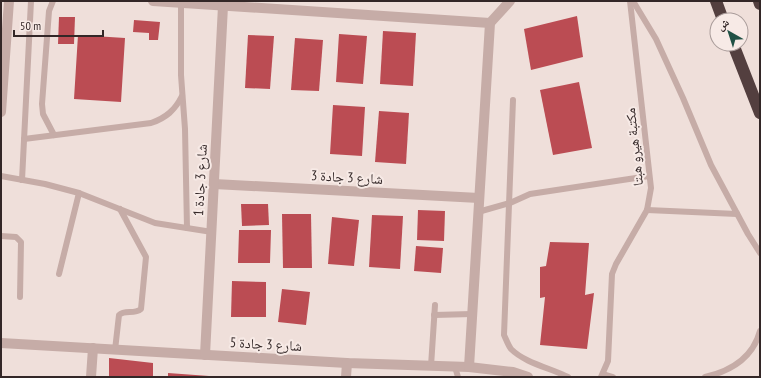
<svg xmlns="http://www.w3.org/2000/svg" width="761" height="378" font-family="'PT Sans Narrow','Noto Naskh Arabic',sans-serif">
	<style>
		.building { fill: #bb4c53 }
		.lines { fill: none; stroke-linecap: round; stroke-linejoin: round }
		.lane { stroke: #c6aca7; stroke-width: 6 }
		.street { stroke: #c6aca7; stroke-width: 10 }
		.highway { stroke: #533f3f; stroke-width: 12 }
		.labels { text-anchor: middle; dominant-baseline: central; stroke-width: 4; stroke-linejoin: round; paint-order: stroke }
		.street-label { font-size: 14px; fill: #332727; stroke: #f7eae6 }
	</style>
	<rect width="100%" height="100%" fill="#efdfda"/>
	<g class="building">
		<path d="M 577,16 L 583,57 L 531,70 L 524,29 Z"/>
		<path d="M 59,17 L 75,17 L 74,44 L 58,44 Z"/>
		<path d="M 134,20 L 160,22 L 158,40 L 149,40 L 149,33 L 133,32 Z"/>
		<path d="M 383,31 L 416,33 L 413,86 L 380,84 Z"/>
		<path d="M 339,34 L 367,36 L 363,84 L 336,82 Z"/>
		<path d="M 78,35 L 125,38 L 121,102 L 74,99 Z"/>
		<path d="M 248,35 L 274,36 L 270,89 L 245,88 Z"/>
		<path d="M 295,38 L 323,40 L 319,91 L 291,90 Z"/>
		<path d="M 579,82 L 592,148 L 553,155 L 540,90 Z"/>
		<path d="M 333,105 L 365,107 L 362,156 L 330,154 Z"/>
		<path d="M 379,111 L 409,113 L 406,164 L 375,162 Z"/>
		<path d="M 241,204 L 268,204 L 269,225 L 242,226 Z"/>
		<path d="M 418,210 L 445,211 L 444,241 L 417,240 Z"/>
		<path d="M 282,214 L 311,214 L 312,268 L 283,268 Z"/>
		<path d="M 372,215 L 403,216 L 400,269 L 369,267 Z"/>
		<path d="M 332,217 L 359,220 L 354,266 L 328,264 Z"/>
		<path d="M 239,230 L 271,230 L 270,263 L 238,263 Z"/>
		<path d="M 550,242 L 589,243 L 585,295 L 594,293 L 587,349 L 540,345 L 545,297 L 540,298 L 540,267 L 546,266 Z"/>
		<path d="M 416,246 L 443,248 L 441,273 L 414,271 Z"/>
		<path d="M 232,281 L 266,282 L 266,317 L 231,317 Z"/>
		<path d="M 282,289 L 310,292 L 306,325 L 278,322 Z"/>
		<path d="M 109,358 L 153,363 L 153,377 L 109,377 Z"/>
		<path d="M 168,373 L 209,376 L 209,377 L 168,377 Z"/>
	</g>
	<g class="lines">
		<g class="lane">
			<path d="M 53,1 L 49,11 L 42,104 L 43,114 L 54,135"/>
			<path d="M 633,1 L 656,39 L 683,98 L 711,165 L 748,234 L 760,253"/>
			<path d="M 181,3 L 181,75 L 185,129 L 187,228"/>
			<path d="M 513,100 L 504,335 C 506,339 508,345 511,349 C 525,363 550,368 568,377"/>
			<path d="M 24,139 L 151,123 C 166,118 175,110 182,96"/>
			<path d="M 1,176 L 45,184 L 79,193 L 155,223 L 212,232"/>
			<path d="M 22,180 L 31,1"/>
			<path d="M 647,210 L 737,214"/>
			<path d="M 478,212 L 510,203 L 530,194 L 649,176"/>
			<path d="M 1,236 L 16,237 L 21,242 L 20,297"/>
			<path d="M 59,274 L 79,193"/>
			<path d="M 434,315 L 472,314"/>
			<path d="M 115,350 L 119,315 C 125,309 134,315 141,309 L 146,257 L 120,209"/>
			<path d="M 431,366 L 435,305"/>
			<path d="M 455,367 L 458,377"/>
			<path d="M 603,374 L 613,377"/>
			<path d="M 601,377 L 608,361 L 612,274 L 616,264 L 647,210 L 651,188 L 630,1"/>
			<path d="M 705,377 C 731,371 753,357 760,331"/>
		</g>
		<g class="street">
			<path d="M 153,1 L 490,23"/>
			<path d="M 1,112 L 9,1"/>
			<path d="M 214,184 L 479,198"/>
			<path d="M 1,343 L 347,363 L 469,367 L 513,372 L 528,377"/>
			<path d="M 205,355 L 223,6"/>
			<path d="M 469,367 L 490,23 L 510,1"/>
			<path d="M 91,377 L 93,348"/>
			<path d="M 346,377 L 347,363"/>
		</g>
		<g class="highway">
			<path d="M 716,1 L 723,20"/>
			<path d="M 759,1 L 760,4"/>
			<path d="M 733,44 L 760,113"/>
		</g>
	</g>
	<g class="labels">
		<g class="street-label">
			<text transform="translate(634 147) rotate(-96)">مكتبة هيرو هبتا</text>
			<text transform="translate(347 177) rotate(3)">شارع 3 جادة 3</text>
			<text transform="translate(200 180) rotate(-87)">شارع 3 جادة 1</text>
			<text transform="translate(266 344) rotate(3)">شارع 3 جادة 5</text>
		</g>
	</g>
	<rect width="761" height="378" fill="none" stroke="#332727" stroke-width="4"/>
	<g transform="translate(729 32) rotate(321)"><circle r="19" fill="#f7eae6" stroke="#a99c9a"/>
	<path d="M0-3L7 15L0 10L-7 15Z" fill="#205145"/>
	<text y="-6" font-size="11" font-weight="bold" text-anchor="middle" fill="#332727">ش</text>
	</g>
	<path d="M14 30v6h89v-6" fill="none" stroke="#332727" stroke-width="2"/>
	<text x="20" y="30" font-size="12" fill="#332727" stroke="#f7eae6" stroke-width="3" paint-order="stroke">50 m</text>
</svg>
